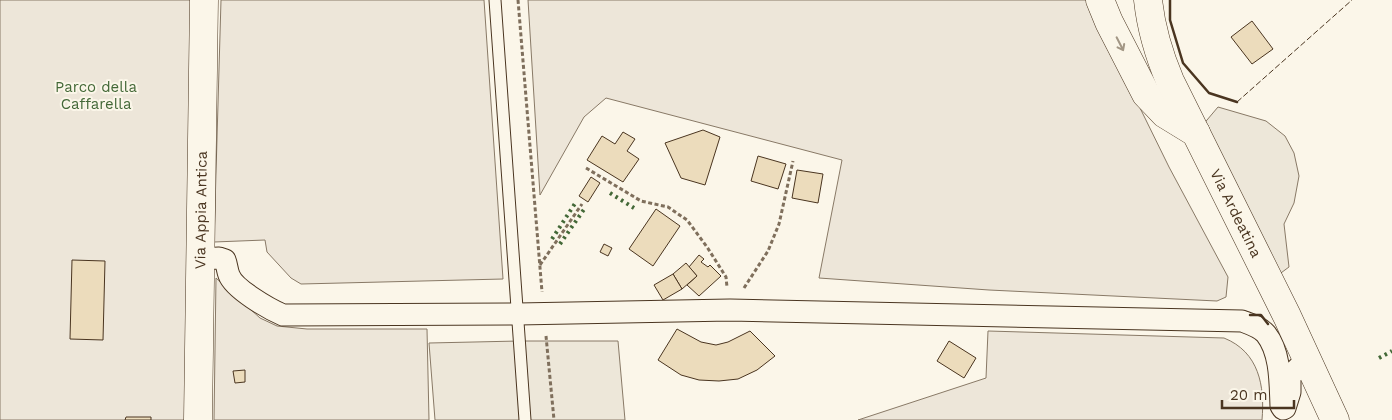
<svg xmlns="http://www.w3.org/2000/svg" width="1392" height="420" font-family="'Work Sans',sans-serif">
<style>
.green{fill:#ede6d9;stroke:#887966}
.parking{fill:#ede7d9;stroke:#887966}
.building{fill:#ecdcbc;stroke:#4a3520}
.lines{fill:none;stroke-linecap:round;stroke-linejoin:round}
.lane-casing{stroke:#4a3520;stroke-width:13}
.street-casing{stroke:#4a3520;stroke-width:23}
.secondary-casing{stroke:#4a3520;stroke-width:29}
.path{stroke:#7f6f5c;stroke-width:3;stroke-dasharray:4 2.5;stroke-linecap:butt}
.lane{stroke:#fbf6e9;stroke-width:11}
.street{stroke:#fbf6e9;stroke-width:21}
.secondary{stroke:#fbf6e9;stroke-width:28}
.hedge{stroke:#436837;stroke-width:4;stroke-dasharray:2.5 4;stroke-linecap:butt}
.fence{stroke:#4a3520;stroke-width:1;stroke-dasharray:6 2.5;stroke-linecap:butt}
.wall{stroke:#4a3520;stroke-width:2.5}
.oneway{stroke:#a29684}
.labels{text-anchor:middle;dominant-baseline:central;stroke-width:4;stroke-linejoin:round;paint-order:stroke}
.park-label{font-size:15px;fill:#436837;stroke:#fbf6e9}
.street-label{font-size:15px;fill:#4a3520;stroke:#fbf6e9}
</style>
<rect width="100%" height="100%" fill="#fbf6e9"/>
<!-- green -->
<g class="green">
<polygon points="0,0 193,0 185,420 0,420"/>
<polygon points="221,0 484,0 503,279 301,284 291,278 267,252 265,240 214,242"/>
<polygon points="528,0 1087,0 1169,167 1228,277 1226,297 1217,301 989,290 819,278 842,160 606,98 584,117 540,195"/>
<polygon points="216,278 260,318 277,326 307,329 427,329 429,420 214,420"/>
<path d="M988 331 1224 338C1259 352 1265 386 1262 420H858L986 378Z"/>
</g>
<!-- parking -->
<g class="parking">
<polygon points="1218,107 1266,121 1285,136 1294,153 1299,176 1294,203 1284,224 1289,267 1270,281 1196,133"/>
<polygon points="519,341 618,341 625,420 435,420 429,343"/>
</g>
<!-- building -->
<g class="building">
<polygon points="1252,21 1273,49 1252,64 1231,37"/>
<polygon points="703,130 720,137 705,185 681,178 665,143"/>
<polygon points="623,132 635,139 627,151 639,159 623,182 587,160 602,136 615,144"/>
<polygon points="758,156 786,164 778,189 751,181"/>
<polygon points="797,170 823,174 818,203 792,198"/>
<polygon points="591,177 600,183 588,202 579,196"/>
<polygon points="656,209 680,226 653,266 629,249"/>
<polygon points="604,244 612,248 608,256 600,252"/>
<polygon points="699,255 704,259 701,262 708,267 710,265 721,276 699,296 687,285 697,276 689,267"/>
<polygon points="72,260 105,261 103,340 70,339"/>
<polygon points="686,263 697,276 682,289 673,274"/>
<polygon points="673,274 682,289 663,300 654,285"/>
<polygon points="677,329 701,342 716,345 728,342 750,331 775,356 757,370 738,379 719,381 699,380 681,375 658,360"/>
<polygon points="949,341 976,358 964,378 937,361"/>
<polygon points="245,370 245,382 235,383 233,371"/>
<polygon points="126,417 151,417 151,420 125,420"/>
</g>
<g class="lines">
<!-- lane casing -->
<g class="lane-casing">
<polyline id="lane" points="495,0 525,420"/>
</g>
<!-- street casing -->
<g class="street-casing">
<path id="street" d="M200 259 219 258 225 260C227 265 227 270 229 275 234 289 269 309 283 315L518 314 730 310 1242 321C1250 324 1260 327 1266 334 1281 353 1280 384 1281 406L1283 409 1285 408 1290 392V376L1307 359"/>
</g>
<!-- secondary casing -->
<g class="secondary-casing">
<g id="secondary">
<polyline points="1100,0 1109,22 1146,94 1165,114 1196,133"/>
<path id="s1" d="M1148 0C1151 28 1159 55 1170 81L1287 316 1335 420"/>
<path id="s2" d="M198 420 204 0"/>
</g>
</g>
<!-- path -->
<g class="path">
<polyline points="518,0 542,292"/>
<polyline points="586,168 641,201 668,207 687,220 707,247 726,277 727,287"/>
<polyline points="540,265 582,204"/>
<polyline points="744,288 768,251 779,224 793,161"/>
<polyline points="546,336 554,420"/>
</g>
<!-- lane -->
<use href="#lane" class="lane"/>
<!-- street -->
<use href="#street" class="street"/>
<!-- secondary -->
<use href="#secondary" class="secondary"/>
<!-- hedge -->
<g class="hedge">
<polyline points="610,193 634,208"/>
<polyline points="552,239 576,202"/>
<polyline points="560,244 585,208"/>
<polyline points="1379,358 1392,351"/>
</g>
<!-- fence -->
<polyline class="fence" points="1237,102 1352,0"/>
<!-- wall -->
<g class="wall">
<polyline points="1170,0 1170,20 1183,63 1209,93 1237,102"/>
<polyline points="1250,315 1261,315 1268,324"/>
</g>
</g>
<!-- one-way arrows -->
<defs><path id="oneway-shaft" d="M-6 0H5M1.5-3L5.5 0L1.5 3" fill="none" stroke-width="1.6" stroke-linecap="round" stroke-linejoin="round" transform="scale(1.25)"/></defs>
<use class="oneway" href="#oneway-shaft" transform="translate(1120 44) rotate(63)"/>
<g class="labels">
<!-- park labels -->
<g class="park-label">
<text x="96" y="87">Parco della<tspan x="96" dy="17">Caffarella</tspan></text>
</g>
<!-- street labels -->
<g class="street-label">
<text stroke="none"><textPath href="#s2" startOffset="210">Via Appia Antica</textPath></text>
<text stroke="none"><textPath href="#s1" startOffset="232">Via Ardeatina</textPath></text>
</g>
</g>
<!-- scale -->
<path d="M1222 400v8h72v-8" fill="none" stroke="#4a3520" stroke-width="2.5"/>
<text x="1230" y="400" font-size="15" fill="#4a3520" stroke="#fbf6e9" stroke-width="4" paint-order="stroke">20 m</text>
</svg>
